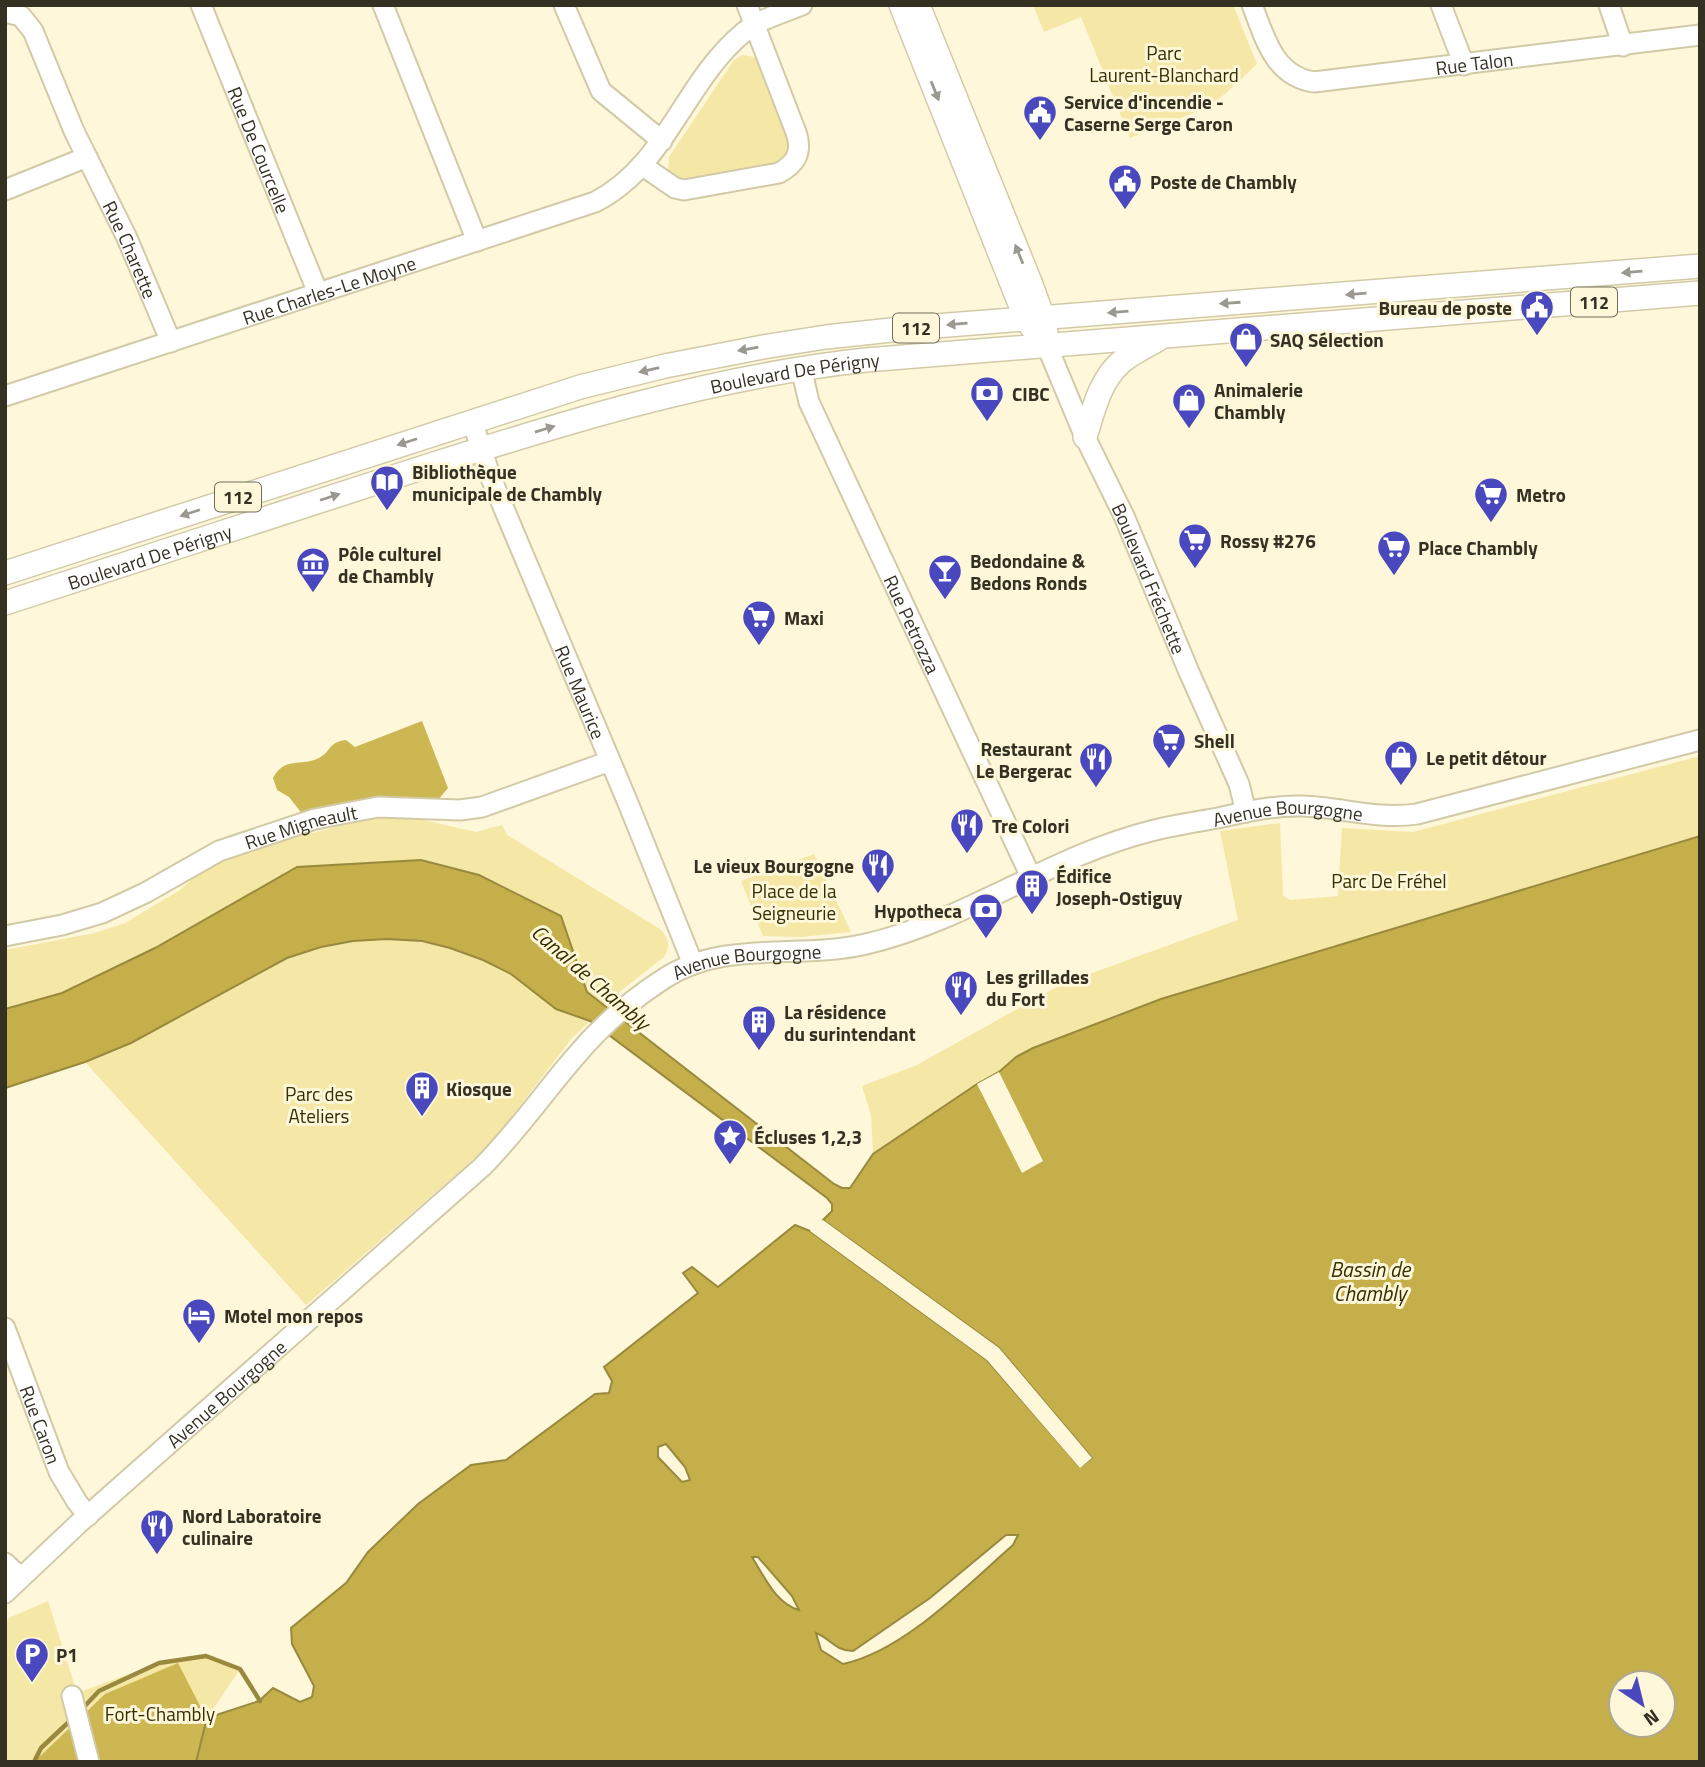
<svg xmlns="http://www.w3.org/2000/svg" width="1705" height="1767" font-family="'Titillium Web',sans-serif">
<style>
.green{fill:#f5e7a6}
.forest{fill:#ccb753}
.water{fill:#c4af4a;stroke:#99893e;stroke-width:2;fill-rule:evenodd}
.pier{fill:#fef7da}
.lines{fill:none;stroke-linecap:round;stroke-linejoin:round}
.stream{stroke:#99893e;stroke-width:4.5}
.minor-casing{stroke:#d2caa7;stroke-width:23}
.major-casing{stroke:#d2caa7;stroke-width:26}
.minor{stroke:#fff;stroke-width:19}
.major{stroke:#fff;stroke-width:23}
.oneway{fill:#9a9891}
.labels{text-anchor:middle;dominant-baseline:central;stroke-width:6;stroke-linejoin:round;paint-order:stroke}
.shield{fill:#fef7da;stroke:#716c5a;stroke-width:2}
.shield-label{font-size:18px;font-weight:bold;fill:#343123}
.park-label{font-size:19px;fill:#362d01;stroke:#fef7da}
.street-label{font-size:19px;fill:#343123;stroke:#fef7da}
.poi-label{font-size:19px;font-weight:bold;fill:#343123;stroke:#fef7da;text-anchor:start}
.water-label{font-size:21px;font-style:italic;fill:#362d01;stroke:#fef7da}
</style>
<rect width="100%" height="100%" fill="#fef7da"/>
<!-- green -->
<g class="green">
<polygon points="1033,5 1233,5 1257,64 1225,94 1206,108 1130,138 1081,17 1044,32"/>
<path d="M743 55 754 57 761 65 790 140C789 153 784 159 772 164L679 181 668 172 669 157 734 60Z"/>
<polygon points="1700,756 1700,836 1161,999 1033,1048 1016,1057 999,1072 873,1154 871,1115 862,1086 917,1065 1062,984 1238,920 1220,831 1280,823 1283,896 1290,900 1338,896 1342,828 1413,832"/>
<path d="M381 815 406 816 476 832 502 825 507 835 660 929C669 939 671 945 664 957L603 1005 587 992 561 916 480 875 421 860 217 913 155 948 62 993 5 1009V950L95 933 125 923 180 890 199 873 215 864 279 842Z"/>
<polygon points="814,854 851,932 800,937 763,936 741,881"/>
<path d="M387 939C431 941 474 951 511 974 527 984 539 998 554 1008 565 1014 579 1017 590 1021L572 1038 496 1137 468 1164 306 1305 85 1062 131 1043 287 958 321 947 353 941Z"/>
<polygon points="48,1601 77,1693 159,1663 206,1656 240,1669 207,1718 196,1762 5,1762 5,1624 9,1618"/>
</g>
<!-- forest -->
<g class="forest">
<path d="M422 721 448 788 438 800 304 816 289 797 277 790 273 778C285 756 301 767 319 758 331 752 328 742 346 740L355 747Z"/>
<polygon points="178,1663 218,1741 209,1762 34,1762 105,1694"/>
</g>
<!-- water -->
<path class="water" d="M1700 836V1762H196L207 1718 259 1701 273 1688 300 1702 312 1697 314 1686 292 1644 291 1628 346 1583 368 1552 418 1504 471 1465 506 1460 595 1394 609 1393 612 1381 604 1367 698 1293 683 1273 692 1267 718 1287 795 1225 810 1231 987 1360 1080 1467 1092 1458 999 1348 823 1220 832 1211V1204L827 1198 590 1021 556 1009 511 974 483 960 450 948 422 941 387 939 353 941 321 947 287 958 131 1043 85 1062 5 1088V1009L62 993 155 948 297 867 421 860 479 875 561 916 587 992 834 1184 842 1188H850L873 1154 977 1084 999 1072 1016 1057 1033 1048 1161 999ZM666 1444 685 1467 690 1480 682 1482 658 1457V1447ZM1006 1535H1018L1013 1545C966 1586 904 1651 843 1664L821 1650 816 1633C833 1640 833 1650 853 1651L930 1598ZM752 1557H758L792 1596 799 1610C776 1604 764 1576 752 1557ZM1621 1683H1663V1725H1621Z"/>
<!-- pier -->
<g class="pier">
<polygon points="999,1072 1043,1161 1022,1173 977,1084"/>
<polygon points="823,1220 999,1348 1092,1458 1080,1468 987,1360 810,1231 812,1228 989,1357 1080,1463 1087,1457 996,1351 820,1222"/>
</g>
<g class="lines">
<!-- stream -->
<g class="stream">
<polyline points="81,1710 99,1691 159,1663 206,1656 240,1669 260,1701"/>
<polyline points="34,1762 41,1748 73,1718"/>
</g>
<!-- minor casing -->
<g class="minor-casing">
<g id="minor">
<path id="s1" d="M201 5 318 293"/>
<polyline points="383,5 477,241"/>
<polyline points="564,5 601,91 662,141"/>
<path id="s2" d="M1252 5C1265 38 1274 76 1314 82L1700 35"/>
<polyline points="1441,5 1464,65"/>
<polyline points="1609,5 1623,46"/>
<path id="s3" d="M5 12 21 16 33 31 74 131 127 238 171 342"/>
<path d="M643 166 675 188 684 190 779 173C795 164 802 154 797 135L747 5"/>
<polyline points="5,190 87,157"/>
<path id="s4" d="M1047 346 1085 437 1124 516 1189 672 1239 784 1246 812"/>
<path id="s5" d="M801 368 809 402 1031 877"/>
<path id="s6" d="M5 396 595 202C666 166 684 82 743 33 759 19 783 13 802 5"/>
<path id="s7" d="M472 421 491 478 628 803 693 964"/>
<path id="s8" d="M5 936 62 925 102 913 145 893 219 851 315 819 378 807 460 810 482 807 610 761"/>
<path id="s9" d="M5 1328 59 1472 77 1502 88 1516"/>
<polyline points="5,1563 20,1577"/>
<path id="s10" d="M5 1593 78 1524 482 1167C516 1133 543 1094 574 1058 599 1028 632 999 665 978 726 939 799 960 866 944 966 921 1051 856 1151 831 1173 825 1196 822 1218 818 1245 812 1274 805 1302 806 1341 807 1377 820 1417 814L1700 740"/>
<polyline points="72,1696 89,1762"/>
</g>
</g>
<!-- major casing -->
<g class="major-casing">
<g id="major">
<polyline points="901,5 1026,319 1034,330"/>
<polyline points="918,5 1030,282 1043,318 1046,333"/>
<path d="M1085 437C1093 412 1099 382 1120 363 1130 354 1145 347 1157 340"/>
<polyline points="5,573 580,387 665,366 763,347 826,337 910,328 1700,266"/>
<path id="s11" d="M5 603C140 560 274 515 409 472 559 424 709 377 866 360L1700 293"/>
</g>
</g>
<!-- minor -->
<use href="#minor" class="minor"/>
<!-- major -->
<use href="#major" class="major"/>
</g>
<!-- one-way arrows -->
<defs><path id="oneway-solid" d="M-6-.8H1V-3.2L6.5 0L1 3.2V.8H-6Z" transform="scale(1.75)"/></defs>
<g class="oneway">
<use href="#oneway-solid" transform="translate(935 91) rotate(68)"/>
<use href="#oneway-solid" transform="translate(1019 254) rotate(-112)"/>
<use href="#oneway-solid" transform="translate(1632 272) rotate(175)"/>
<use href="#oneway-solid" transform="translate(1356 294) rotate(175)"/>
<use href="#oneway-solid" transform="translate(1230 303) rotate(176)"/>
<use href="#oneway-solid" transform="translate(1118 312) rotate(175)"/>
<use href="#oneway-solid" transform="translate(957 324) rotate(175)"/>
<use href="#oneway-solid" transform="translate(748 349) rotate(170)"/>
<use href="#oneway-solid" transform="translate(649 370) rotate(167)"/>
<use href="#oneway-solid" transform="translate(545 429) rotate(-17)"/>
<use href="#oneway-solid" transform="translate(407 442) rotate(162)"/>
<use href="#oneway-solid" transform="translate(330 497) rotate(-18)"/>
<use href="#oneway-solid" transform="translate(190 513) rotate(162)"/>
</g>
<!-- icons -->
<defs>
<g id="civic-pin" transform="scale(1.75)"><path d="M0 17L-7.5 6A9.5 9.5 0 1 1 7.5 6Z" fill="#4948be" stroke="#fef7da"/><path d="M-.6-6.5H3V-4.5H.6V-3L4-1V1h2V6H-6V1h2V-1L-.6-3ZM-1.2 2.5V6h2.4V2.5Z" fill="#fff"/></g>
<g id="shop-pin" transform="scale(1.75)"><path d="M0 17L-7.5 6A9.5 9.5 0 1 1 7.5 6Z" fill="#4948be" stroke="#fef7da"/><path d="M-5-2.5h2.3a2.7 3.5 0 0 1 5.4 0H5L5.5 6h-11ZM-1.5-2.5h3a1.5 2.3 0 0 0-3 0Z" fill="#fff"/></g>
<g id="bank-pin" transform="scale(1.75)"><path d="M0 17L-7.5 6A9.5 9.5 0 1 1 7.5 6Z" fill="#4948be" stroke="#fef7da"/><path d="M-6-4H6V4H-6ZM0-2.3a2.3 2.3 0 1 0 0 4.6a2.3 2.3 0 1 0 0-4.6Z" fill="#fff"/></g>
<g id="library-pin" transform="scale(1.75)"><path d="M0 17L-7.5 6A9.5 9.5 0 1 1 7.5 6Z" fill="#4948be" stroke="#fef7da"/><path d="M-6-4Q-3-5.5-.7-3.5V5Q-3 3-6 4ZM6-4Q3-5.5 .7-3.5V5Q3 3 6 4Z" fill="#fff"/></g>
<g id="supermarket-pin" transform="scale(1.75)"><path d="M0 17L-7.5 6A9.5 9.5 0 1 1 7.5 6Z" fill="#4948be" stroke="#fef7da"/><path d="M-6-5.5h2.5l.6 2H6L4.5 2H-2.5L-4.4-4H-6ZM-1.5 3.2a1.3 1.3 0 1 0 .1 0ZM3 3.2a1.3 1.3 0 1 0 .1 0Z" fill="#fff"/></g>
<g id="museum-pin" transform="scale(1.75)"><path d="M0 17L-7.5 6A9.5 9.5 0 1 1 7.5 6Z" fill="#4948be" stroke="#fef7da"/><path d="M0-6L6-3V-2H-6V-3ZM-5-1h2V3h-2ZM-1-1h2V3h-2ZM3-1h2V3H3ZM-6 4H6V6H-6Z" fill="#fff"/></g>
<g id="bar-pin" transform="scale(1.75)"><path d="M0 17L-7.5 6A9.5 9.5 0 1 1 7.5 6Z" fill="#4948be" stroke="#fef7da"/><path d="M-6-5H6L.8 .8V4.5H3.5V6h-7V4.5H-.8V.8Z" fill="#fff"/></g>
<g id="restaurant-pin" transform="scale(1.75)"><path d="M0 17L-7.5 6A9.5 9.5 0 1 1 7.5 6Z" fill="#4948be" stroke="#fef7da"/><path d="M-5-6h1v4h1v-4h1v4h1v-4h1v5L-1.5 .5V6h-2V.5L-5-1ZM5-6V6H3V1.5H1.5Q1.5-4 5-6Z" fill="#fff"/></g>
<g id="building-pin" transform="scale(1.75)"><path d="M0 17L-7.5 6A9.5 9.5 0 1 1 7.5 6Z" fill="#4948be" stroke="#fef7da"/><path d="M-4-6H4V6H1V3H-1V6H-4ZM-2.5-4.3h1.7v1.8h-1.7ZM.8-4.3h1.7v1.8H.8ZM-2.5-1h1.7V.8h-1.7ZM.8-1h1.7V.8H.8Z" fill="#fff"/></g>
<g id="sight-pin" transform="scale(1.75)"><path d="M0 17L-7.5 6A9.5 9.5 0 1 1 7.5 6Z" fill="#4948be" stroke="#fef7da"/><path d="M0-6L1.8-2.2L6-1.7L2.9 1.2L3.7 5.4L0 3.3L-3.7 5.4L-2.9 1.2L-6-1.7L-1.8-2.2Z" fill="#fff"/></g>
<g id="hotel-pin" transform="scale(1.75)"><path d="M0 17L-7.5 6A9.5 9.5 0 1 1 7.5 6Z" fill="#4948be" stroke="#fef7da"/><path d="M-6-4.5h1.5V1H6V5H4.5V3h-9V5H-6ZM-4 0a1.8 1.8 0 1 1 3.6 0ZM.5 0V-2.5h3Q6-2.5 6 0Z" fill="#fff"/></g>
<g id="parking-pin" transform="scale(1.75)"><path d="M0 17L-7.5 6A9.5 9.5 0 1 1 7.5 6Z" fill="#4948be" stroke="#fef7da"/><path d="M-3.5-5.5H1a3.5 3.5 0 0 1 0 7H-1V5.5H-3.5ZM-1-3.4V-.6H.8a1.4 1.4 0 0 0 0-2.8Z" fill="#fff"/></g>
</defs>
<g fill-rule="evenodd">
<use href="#civic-pin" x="1040" y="112"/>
<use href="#civic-pin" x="1125" y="181"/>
<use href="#civic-pin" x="1537" y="307"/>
<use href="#shop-pin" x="1246" y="339"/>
<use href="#bank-pin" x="987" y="393"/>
<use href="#shop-pin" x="1189" y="400"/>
<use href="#library-pin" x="387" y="482"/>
<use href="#supermarket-pin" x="1491" y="494"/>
<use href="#supermarket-pin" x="1195" y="540"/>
<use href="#supermarket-pin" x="1394" y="547"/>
<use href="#museum-pin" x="313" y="564"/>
<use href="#bar-pin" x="945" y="571"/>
<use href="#supermarket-pin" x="759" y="617"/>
<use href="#supermarket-pin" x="1169" y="740"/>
<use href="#shop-pin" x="1401" y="757"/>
<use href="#restaurant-pin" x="1096" y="759"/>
<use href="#restaurant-pin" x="967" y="825"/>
<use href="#restaurant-pin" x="878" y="865"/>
<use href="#building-pin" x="1032" y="886"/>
<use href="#bank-pin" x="986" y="910"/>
<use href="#restaurant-pin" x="961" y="987"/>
<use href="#building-pin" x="759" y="1022"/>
<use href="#building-pin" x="422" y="1088"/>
<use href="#sight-pin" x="730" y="1136"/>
<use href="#hotel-pin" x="199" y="1315"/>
<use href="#restaurant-pin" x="157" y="1526"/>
<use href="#parking-pin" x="32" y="1654"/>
</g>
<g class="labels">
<!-- shield labels -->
<g class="shield">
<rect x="1571" y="287.5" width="46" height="29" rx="5"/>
<rect x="893" y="313.5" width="46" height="29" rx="5"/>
<rect x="215" y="482.5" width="46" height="29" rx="5"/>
</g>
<g class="shield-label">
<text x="1594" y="302">112</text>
<text x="916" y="328">112</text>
<text x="238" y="497">112</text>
</g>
<!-- park labels -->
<g class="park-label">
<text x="1164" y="52">Parc<tspan x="1164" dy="22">Laurent-Blanchard</tspan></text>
<text x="1389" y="880">Parc De Fréhel</text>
<text x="794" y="890">Place de la<tspan x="794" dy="22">Seigneurie</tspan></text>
<text x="319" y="1093">Parc des<tspan x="319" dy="22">Ateliers</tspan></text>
<text x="160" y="1713">Fort-Chambly</text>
</g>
<!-- street labels -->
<g class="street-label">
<text stroke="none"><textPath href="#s2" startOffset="266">Rue Talon</textPath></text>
<text stroke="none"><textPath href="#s1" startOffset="156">Rue De Courcelle</textPath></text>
<text stroke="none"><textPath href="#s3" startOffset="275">Rue Charette</textPath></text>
<text stroke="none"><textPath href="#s6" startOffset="341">Rue Charles-Le Moyne</textPath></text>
<text stroke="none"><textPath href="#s11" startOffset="824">Boulevard De Périgny</textPath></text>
<text stroke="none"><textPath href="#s11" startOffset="152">Boulevard De Périgny</textPath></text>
<text stroke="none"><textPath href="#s4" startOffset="254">Boulevard Fréchette</textPath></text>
<text stroke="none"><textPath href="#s5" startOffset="280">Rue Petrozza</textPath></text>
<text stroke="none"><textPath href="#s7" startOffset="292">Rue Maurice</textPath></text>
<text stroke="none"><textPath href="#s10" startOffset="1556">Avenue Bourgogne</textPath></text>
<text stroke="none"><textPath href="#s8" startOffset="318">Rue Migneault</textPath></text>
<text stroke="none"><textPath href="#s10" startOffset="989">Avenue Bourgogne</textPath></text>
<text stroke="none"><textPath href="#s10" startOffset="298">Avenue Bourgogne</textPath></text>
<text stroke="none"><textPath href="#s9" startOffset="103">Rue Caron</textPath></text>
</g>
<!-- poi labels -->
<g class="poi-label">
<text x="1064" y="101">Service d'incendie -<tspan x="1064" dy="22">Caserne Serge Caron</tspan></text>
<text x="1150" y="181">Poste de Chambly</text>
<text x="1512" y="307" text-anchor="end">Bureau de poste</text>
<text x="1270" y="339">SAQ Sélection</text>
<text x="1214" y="389">Animalerie<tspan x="1214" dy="22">Chambly</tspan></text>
<text x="1012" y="393">CIBC</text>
<text x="412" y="471">Bibliothèque<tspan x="412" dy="22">municipale de Chambly</tspan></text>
<text x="1516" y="494">Metro</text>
<text x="1220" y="540">Rossy #276</text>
<text x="1418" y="547">Place Chambly</text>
<text x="338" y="553">Pôle culturel<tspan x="338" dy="22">de Chambly</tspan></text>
<text x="970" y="560">Bedondaine &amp;<tspan x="970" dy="22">Bedons Ronds</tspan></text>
<text x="784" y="617">Maxi</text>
<text x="1194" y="740">Shell</text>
<text x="1072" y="748" text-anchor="end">Restaurant<tspan x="1072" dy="22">Le Bergerac</tspan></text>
<text x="1426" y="757">Le petit détour</text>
<text x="992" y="825">Tre Colori</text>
<text x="854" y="865" text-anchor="end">Le vieux Bourgogne</text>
<text x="1056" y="875">Édifice<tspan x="1056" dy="22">Joseph-Ostiguy</tspan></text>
<text x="962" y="910" text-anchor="end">Hypotheca</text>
<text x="986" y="976">Les grillades<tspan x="986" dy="22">du Fort</tspan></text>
<text x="784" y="1011">La résidence<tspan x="784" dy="22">du surintendant</tspan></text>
<text x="446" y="1088">Kiosque</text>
<text x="754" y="1136">Écluses 1,2,3</text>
<text x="224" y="1315">Motel mon repos</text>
<text x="182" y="1515">Nord Laboratoire<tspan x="182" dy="22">culinaire</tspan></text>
<text x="56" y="1654">P1</text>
</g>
<!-- water labels -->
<g class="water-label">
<text transform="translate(591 977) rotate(41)">Canal de Chambly</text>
<text x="1370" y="1269">Bassin de<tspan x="1370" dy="24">Chambly</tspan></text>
</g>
</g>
<!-- border -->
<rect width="1705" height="1767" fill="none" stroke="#343123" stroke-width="14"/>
<!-- north arrow -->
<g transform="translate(1642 1704) rotate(145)"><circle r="33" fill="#fef7da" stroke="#ada891" stroke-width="2"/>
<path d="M0-5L12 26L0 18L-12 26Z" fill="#4948be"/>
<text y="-10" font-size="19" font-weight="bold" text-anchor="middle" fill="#343123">N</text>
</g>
</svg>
